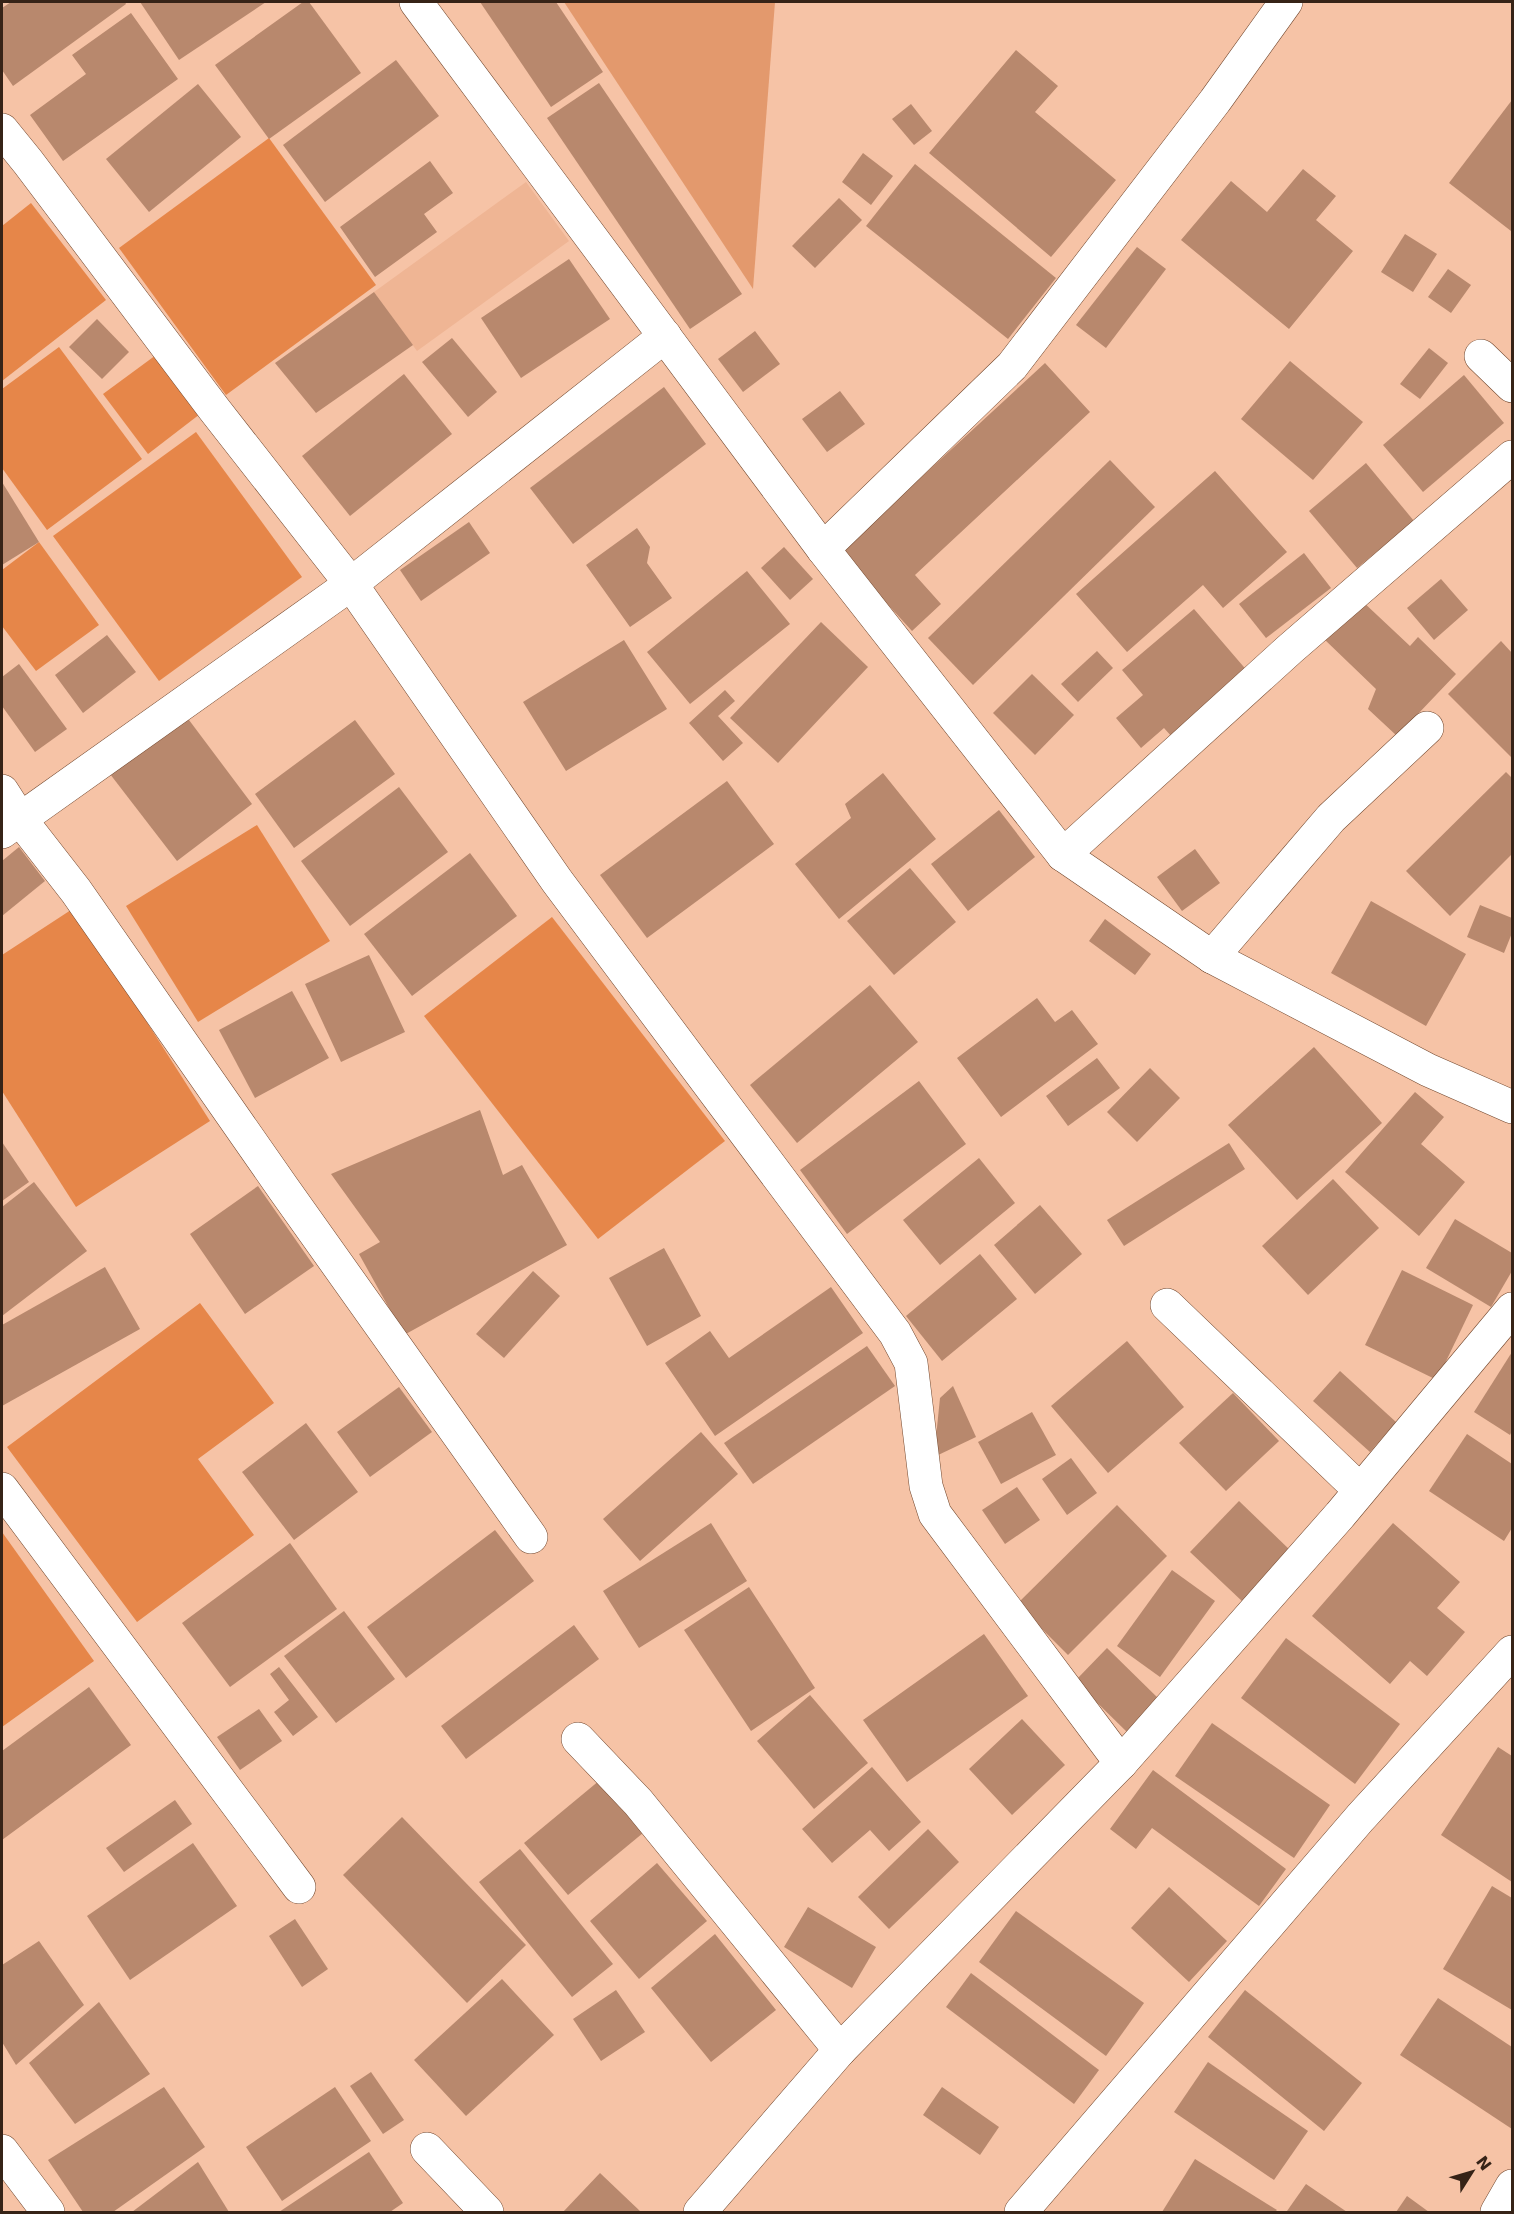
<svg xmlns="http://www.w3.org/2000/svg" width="1514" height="2214" font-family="'DejaVu Sans',sans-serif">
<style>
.built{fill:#efb594}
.green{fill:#e3996d}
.forest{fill:#e68649}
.building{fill:#b8886d}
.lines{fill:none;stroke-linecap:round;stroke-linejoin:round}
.street-casing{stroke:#72472d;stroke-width:34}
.street{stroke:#fff;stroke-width:33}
</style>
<rect width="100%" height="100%" fill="#f6c3a6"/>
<!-- built -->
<polygon class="built" points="526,182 569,241 417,351 374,292"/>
<!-- green -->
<polygon class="green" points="564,2 775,2 753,289"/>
<!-- forest -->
<g class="forest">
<polygon points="269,138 376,285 226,395 119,248"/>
<polygon points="31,203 106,300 2,381 2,226"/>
<polygon points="59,347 142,459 47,530 2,468 2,389"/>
<polygon points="156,355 200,414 148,454 103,394"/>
<polygon points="196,432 302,577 159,681 53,536"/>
<polygon points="39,542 99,625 36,671 2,626 2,570"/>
<polygon points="257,825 330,941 198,1022 126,906"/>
<polygon points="74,908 210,1121 76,1207 2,1091 2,955"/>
<polygon points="552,917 725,1141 598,1239 424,1016"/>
<polygon points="200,1303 274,1403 198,1459 254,1535 137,1622 7,1447"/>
<polygon points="2,1532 94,1661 2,1727"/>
</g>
<!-- building -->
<g class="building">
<polygon points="11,2 125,2 126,4 13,86 2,70 2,8"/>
<polygon points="140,2 266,2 179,60"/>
<polygon points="303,2 309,2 361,73 269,139 215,65"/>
<polygon points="480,2 556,2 603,72 551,107"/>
<polygon points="131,13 178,79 63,161 30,115 86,74 72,55"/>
<polygon points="1016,50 1058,86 1035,112 1116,180 1051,257 929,153"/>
<polygon points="396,60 439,116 325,202 283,145"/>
<polygon points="599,83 742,294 690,329 547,118"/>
<polygon points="198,84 241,137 149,212 106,159"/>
<polygon points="1512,100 1512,229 1511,231 1449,183"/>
<polygon points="911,104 932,131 914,145 892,119"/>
<polygon points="863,153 893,176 871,205 842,182"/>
<polygon points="430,161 453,193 424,214 437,232 375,277 340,227"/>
<polygon points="915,164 1056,278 1008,339 866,226"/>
<polygon points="1303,169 1336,196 1316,220 1353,251 1289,329 1181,240 1231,181 1267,212"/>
<polygon points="839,198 862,220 815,268 792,246"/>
<polygon points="1405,234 1437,254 1413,292 1381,272"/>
<polygon points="1137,247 1166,269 1106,348 1076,325"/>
<polygon points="569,259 610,319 521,378 481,318"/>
<polygon points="1448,269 1471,285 1451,313 1428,297"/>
<polygon points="374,292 413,345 316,413 275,363"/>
<polygon points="97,319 129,352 102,379 69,347"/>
<polygon points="755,331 780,364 743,392 718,359"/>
<polygon points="452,338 497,392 468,417 422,362"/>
<polygon points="1429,348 1448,363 1420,399 1400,384"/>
<polygon points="1290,361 1363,422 1313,480 1241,419"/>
<polygon points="1045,363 1090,412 915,575 941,604 912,631 840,552"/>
<polygon points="404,374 452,434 350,516 302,456"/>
<polygon points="1464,375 1504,423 1423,492 1383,445"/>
<polygon points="664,387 706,444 573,544 530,488"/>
<polygon points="840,391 865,424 827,452 802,419"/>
<polygon points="1110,460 1155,507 973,685 928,638"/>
<polygon points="1366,463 1414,521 1357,568 1309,511"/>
<polygon points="1215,471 1287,552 1223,608 1203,585 1127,652 1076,594"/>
<polygon points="2,482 39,542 2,565"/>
<polygon points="469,522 490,553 421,601 400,570"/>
<polygon points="637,528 650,547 647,563 672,598 630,627 586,565"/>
<polygon points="784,547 813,579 790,600 761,568"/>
<polygon points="1304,553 1331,588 1266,638 1239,604"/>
<polygon points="747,571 790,624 690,704 647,652"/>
<polygon points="1441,579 1468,610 1434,640 1407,608"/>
<polygon points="1361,600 1410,646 1418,637 1456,674 1397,736 1368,709 1376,689 1324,639"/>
<polygon points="1194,609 1249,673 1172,737 1164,728 1141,748 1116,718 1143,695 1122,670"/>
<polygon points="821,622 868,667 778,763 730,718"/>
<polygon points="107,635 136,672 83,713 55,675"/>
<polygon points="624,640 667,709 566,771 523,702"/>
<polygon points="1501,641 1512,653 1512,758 1448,694"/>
<polygon points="1097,651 1113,668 1078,702 1061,684"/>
<polygon points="19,664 67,729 35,752 2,706 2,677"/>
<polygon points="1032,674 1074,715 1035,755 993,713"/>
<polygon points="725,690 735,701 718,716 743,743 723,761 689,723"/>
<polygon points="186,716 252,804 177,861 110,774"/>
<polygon points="355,720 395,774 294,848 255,794"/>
<polygon points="1506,772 1512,778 1512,854 1450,916 1406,871"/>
<polygon points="883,773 936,839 839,919 795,864 851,818 845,804"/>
<polygon points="727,781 774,844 647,938 600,875"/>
<polygon points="399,787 448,852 350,926 301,861"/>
<polygon points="999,810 1035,857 968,911 931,864"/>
<polygon points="19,847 45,881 2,916 2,861"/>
<polygon points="1195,849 1220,883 1182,911 1157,877"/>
<polygon points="470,853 517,916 412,996 364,934"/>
<polygon points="910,868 956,922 894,975 847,921"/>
<polygon points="1371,901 1466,954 1426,1026 1331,973"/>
<polygon points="1480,905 1512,918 1512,933 1504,953 1467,937"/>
<polygon points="1105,919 1151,954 1135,975 1089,941"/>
<polygon points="369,955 405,1032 341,1062 305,984"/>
<polygon points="870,985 918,1042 797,1143 750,1085"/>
<polygon points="292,991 329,1058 255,1098 219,1030"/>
<polygon points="1037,998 1055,1022 1072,1010 1098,1044 1001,1117 957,1058"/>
<polygon points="1314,1047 1382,1123 1297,1200 1228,1125"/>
<polygon points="1097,1058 1120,1088 1068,1126 1046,1096"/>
<polygon points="1150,1068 1180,1098 1137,1142 1107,1112"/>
<polygon points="919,1081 966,1144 847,1234 800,1170"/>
<polygon points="1415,1092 1444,1117 1421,1144 1465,1182 1419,1236 1345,1172"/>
<polygon points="480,1110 503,1175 522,1165 567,1245 404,1335 359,1254 380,1242 331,1174"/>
<polygon points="2,1142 29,1182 2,1201"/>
<polygon points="1229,1143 1245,1169 1124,1246 1107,1220"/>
<polygon points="979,1158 1015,1203 940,1265 903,1220"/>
<polygon points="1333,1179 1379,1228 1308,1295 1262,1246"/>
<polygon points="34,1182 87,1251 2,1316 2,1207"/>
<polygon points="258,1186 314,1266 245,1314 190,1234"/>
<polygon points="1040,1205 1082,1254 1035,1294 994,1245"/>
<polygon points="1455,1219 1512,1253 1512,1271 1491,1307 1426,1268"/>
<polygon points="664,1248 701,1316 647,1346 609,1278"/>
<polygon points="980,1254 1017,1299 942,1361 906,1316"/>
<polygon points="105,1267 140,1329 2,1406 2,1325"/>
<polygon points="1402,1270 1473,1305 1437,1380 1365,1345"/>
<polygon points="533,1271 560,1296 504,1358 476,1334"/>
<polygon points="831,1287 863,1333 715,1436 665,1363 710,1331 729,1358"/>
<polygon points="1127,1341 1184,1407 1108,1473 1051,1406"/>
<polygon points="867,1346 895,1386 753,1484 724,1443"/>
<polygon points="1512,1352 1512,1431 1510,1435 1474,1412"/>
<polygon points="1340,1371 1396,1422 1370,1452 1313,1401"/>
<polygon points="953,1386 976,1437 934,1457 940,1398"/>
<polygon points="399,1387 432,1432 370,1477 337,1432"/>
<polygon points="1233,1393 1279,1441 1226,1491 1179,1443"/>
<polygon points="1032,1412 1056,1455 1001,1484 978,1442"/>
<polygon points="306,1423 358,1492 294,1540 242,1472"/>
<polygon points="701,1432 738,1474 640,1561 603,1519"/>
<polygon points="1467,1434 1512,1464 1512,1528 1504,1541 1429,1491"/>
<polygon points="1071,1458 1097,1493 1067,1515 1042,1479"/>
<polygon points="1017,1487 1040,1520 1005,1544 982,1510"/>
<polygon points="1239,1501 1293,1553 1244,1603 1190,1552"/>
<polygon points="1117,1505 1167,1556 1068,1655 1017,1604"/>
<polygon points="711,1523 747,1581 639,1648 603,1591"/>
<polygon points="1393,1523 1460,1582 1437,1608 1465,1632 1427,1676 1410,1661 1390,1684 1312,1616"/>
<polygon points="495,1530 534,1581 406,1678 367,1627"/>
<polygon points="290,1543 337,1609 230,1687 182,1623"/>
<polygon points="1172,1570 1215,1601 1160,1677 1117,1646"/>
<polygon points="749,1587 815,1688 751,1731 684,1630"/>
<polygon points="344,1611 395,1679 336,1723 284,1656"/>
<polygon points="574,1625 599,1659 466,1759 441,1726"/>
<polygon points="984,1634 1028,1696 907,1782 863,1720"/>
<polygon points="1286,1638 1400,1724 1355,1784 1241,1698"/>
<polygon points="1107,1648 1162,1702 1130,1735 1075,1681"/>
<polygon points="279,1667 318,1717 293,1736 274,1712 289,1700 270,1674"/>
<polygon points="89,1687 131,1745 2,1840 2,1751"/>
<polygon points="810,1695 868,1763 814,1809 757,1741"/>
<polygon points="259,1709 282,1741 240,1770 217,1737"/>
<polygon points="1022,1719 1065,1765 1012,1815 969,1769"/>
<polygon points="1212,1723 1330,1805 1294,1858 1175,1776"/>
<polygon points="1498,1747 1512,1756 1512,1882 1441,1835"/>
<polygon points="872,1767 921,1822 889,1851 870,1830 832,1863 802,1829"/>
<polygon points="1153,1770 1286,1869 1259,1906 1152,1828 1136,1849 1110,1829"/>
<polygon points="600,1780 643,1833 568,1895 524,1843"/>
<polygon points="175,1800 192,1824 124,1872 106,1848"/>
<polygon points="402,1817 526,1945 467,2003 343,1875"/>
<polygon points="928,1829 959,1862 889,1929 858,1897"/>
<polygon points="193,1843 237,1906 130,1980 87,1916"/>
<polygon points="520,1849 613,1964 572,1997 479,1882"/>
<polygon points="657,1863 707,1921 639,1979 590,1921"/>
<polygon points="1492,1886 1512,1898 1512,2010 1443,1969"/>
<polygon points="1169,1887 1227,1941 1189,1982 1131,1928"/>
<polygon points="808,1907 876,1947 852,1988 784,1947"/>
<polygon points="1016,1911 1144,2003 1106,2056 979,1962"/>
<polygon points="295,1919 328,1969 302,1987 269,1936"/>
<polygon points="715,1934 776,2010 711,2062 651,1988"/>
<polygon points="39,1941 84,2005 16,2065 2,2042 2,1965"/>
<polygon points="971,1973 1099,2070 1074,2104 946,2007"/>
<polygon points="502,1979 554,2035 466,2116 414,2060"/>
<polygon points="616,1990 645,2032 601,2061 573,2019"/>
<polygon points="1245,1990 1362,2083 1324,2131 1208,2037"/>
<polygon points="1438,1998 1512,2047 1512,2129 1400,2055"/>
<polygon points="99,2002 150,2074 75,2124 29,2063"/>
<polygon points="1208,2062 1308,2131 1274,2180 1174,2112"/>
<polygon points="371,2072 404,2120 383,2134 350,2086"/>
<polygon points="164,2087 205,2147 113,2212 83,2212 48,2160"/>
<polygon points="335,2087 371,2141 282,2201 246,2147"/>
<polygon points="942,2087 999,2127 980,2155 923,2115"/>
<polygon points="369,2152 403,2203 390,2212 279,2212"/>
<polygon points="1195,2159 1277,2210 1275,2212 1162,2212"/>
<polygon points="198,2162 229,2212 132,2212"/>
<polygon points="600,2173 641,2212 563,2212"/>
<polygon points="1306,2184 1347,2212 1290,2212 1287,2211"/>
<polygon points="1407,2196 1429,2212 1396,2212"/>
</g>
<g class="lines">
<!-- street casing -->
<g class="street-casing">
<g id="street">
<polyline points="416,2 823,549 1063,855 1212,957 1428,1070 1512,1107"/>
<polyline points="2,130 28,162 214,409 351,584 557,881 895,1333 911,1363 926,1486 935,1514 1121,1763"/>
<polyline points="1481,356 1512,386"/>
<polyline points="823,549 1012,366 1215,101 1286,2"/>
<polyline points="2,791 20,819 76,891 283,1188 531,1537"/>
<polyline points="2,832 351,584 665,336"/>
<polyline points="1063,855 1290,649 1512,457"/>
<polyline points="1212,957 1331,818 1427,728"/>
<polyline points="1167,1305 1360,1490"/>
<polyline points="2,1489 299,1887"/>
<polyline points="578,1739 638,1802 840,2050"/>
<polyline points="427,2149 487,2212"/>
<polyline points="2,2151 48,2212"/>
<polyline points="700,2212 840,2050 1121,1763 1340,1515 1512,1309"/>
<polyline points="1021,2212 1360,1818 1512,1652"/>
<polyline points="1497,2212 1512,2186"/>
</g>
</g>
<!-- street -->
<use href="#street" class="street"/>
</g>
<!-- border -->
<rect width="1514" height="2214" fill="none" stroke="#362317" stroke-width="6"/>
<!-- north arrow -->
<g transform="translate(1472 2172) rotate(53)" stroke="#f6c3a6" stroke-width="4.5" paint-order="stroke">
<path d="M0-4.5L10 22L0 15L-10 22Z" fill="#362317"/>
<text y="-9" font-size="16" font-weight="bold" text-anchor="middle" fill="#362317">N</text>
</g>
</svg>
